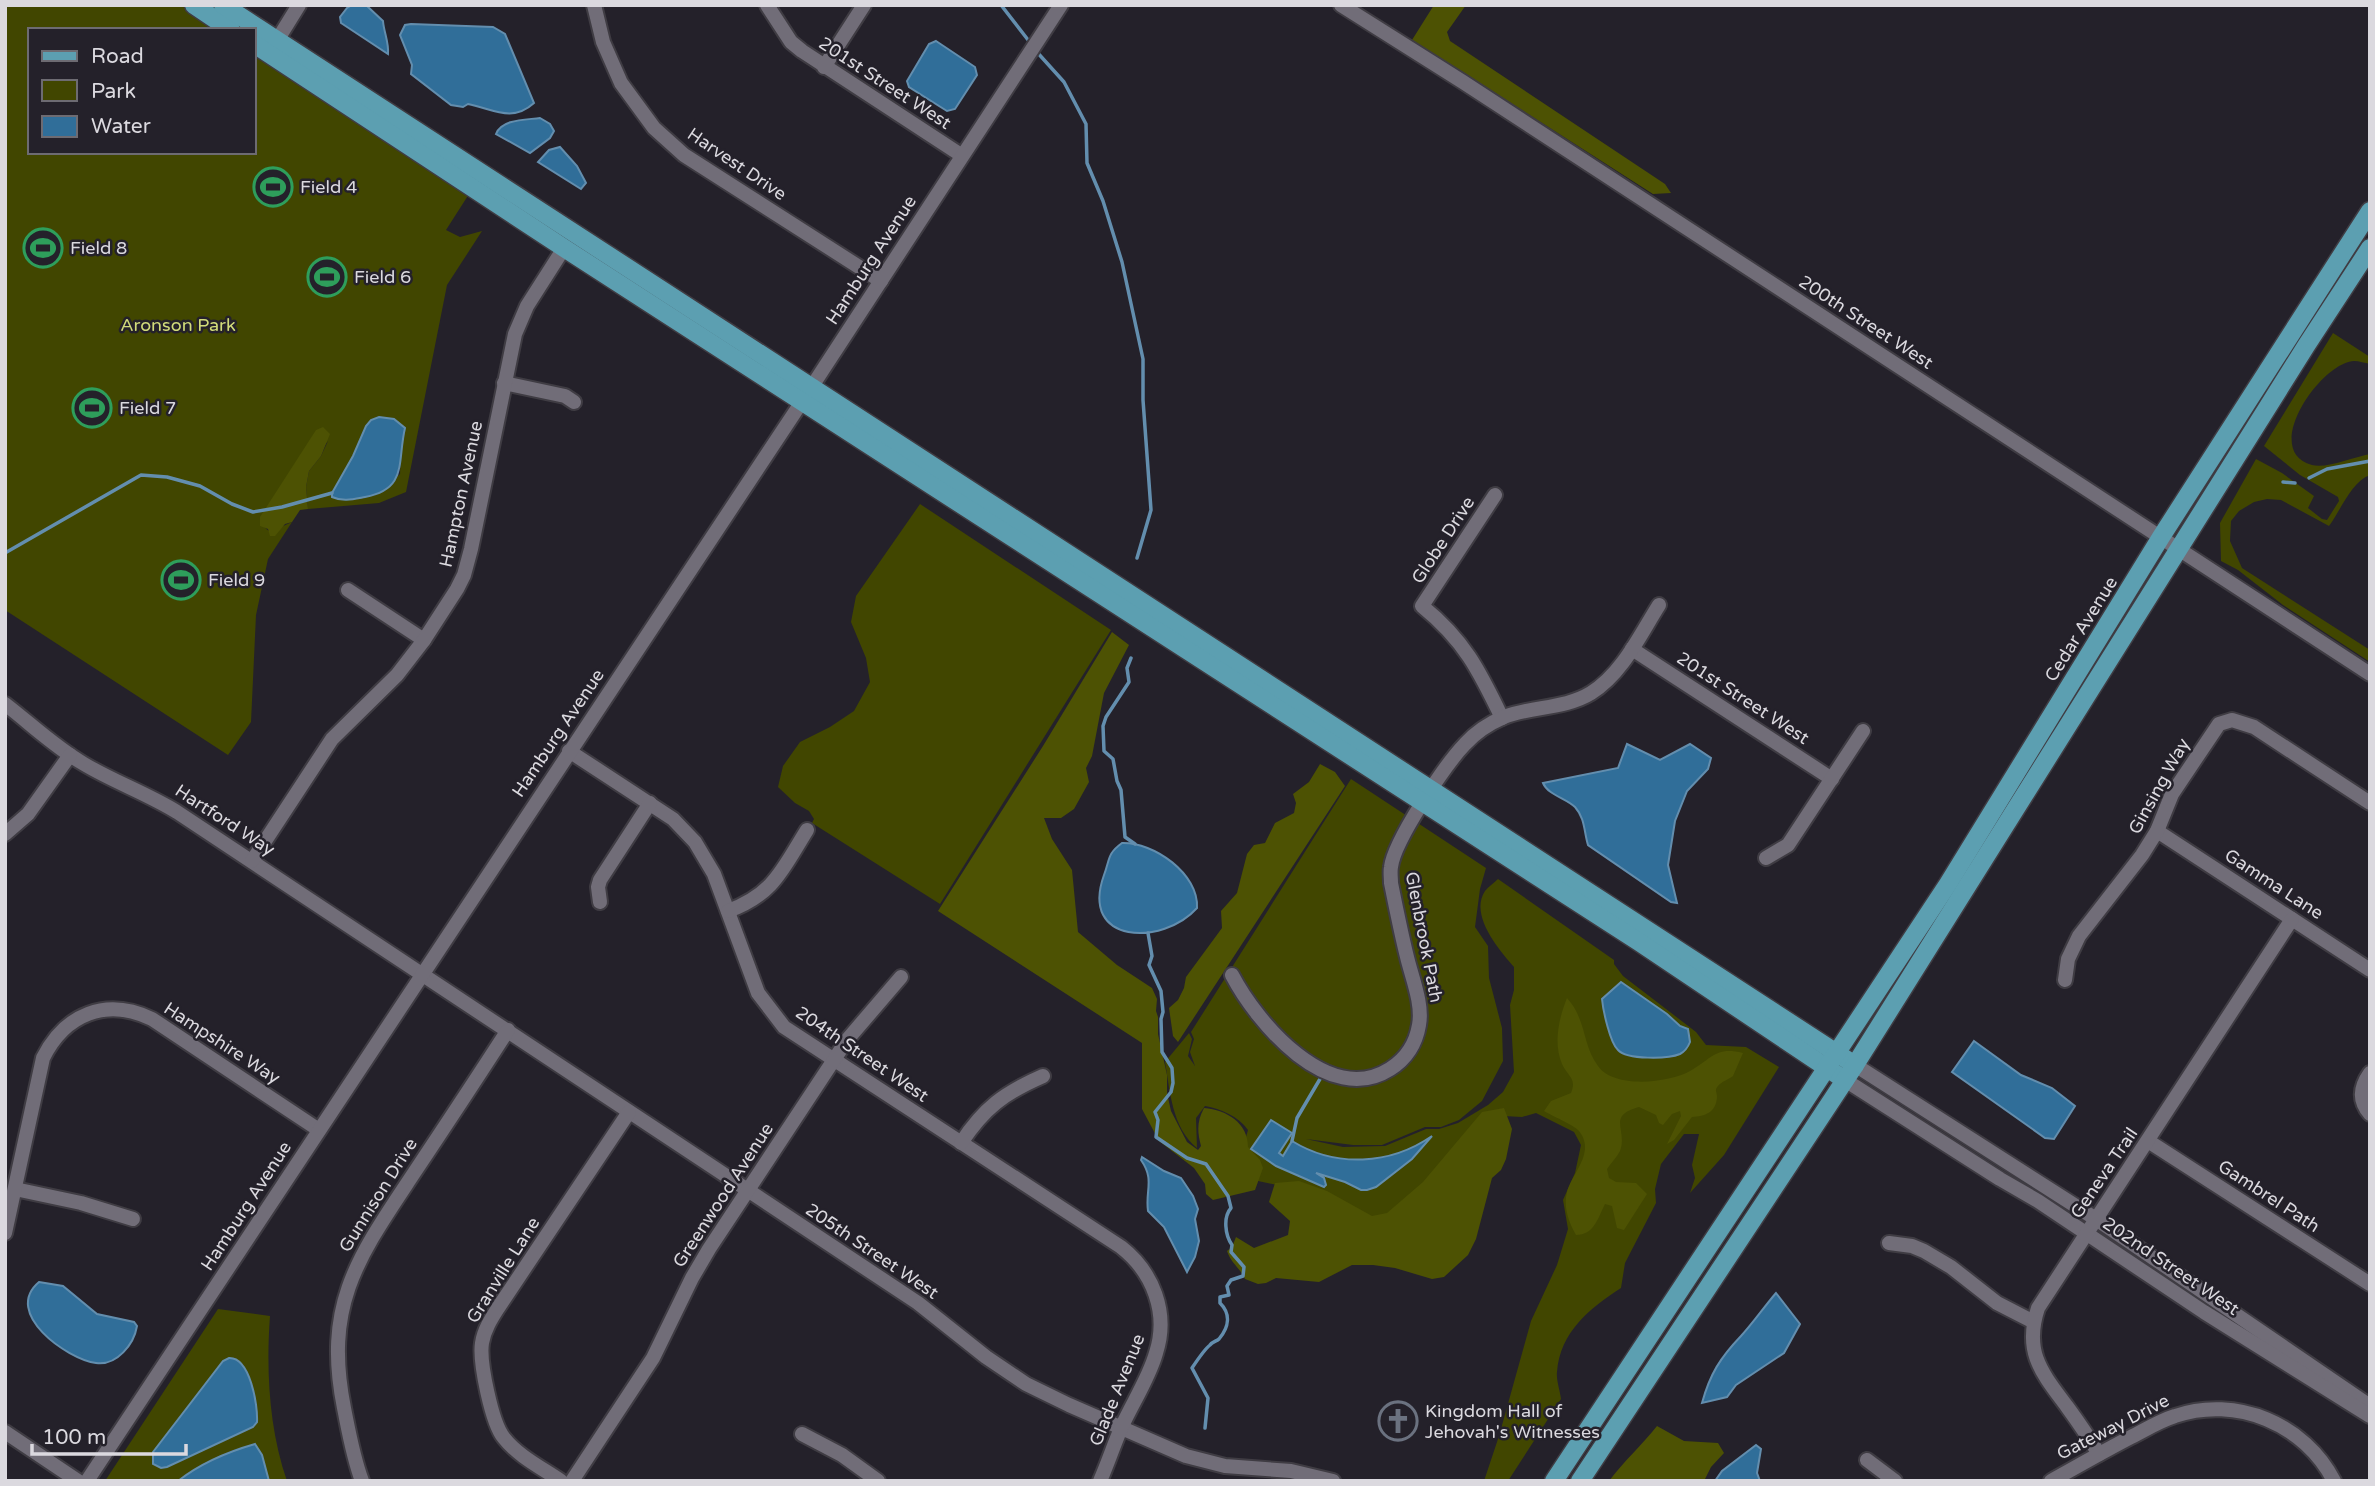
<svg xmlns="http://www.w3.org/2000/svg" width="2375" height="1486" font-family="'Varela Round',sans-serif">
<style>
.green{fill:#414600;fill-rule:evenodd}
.forest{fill:#4d5203}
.water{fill:#306e99;stroke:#638eae;stroke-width:2}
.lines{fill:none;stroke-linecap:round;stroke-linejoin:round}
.stream{stroke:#638eae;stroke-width:3.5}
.minor-casing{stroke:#3f3c43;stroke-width:18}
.major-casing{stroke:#3f3c43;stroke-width:21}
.minor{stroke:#716d78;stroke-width:14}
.major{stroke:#5c9fb1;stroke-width:18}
.labels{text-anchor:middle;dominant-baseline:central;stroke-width:5;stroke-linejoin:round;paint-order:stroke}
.street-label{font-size:18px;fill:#dbd9df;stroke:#24212a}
.poi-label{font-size:18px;fill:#dbd9df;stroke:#24212a;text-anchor:start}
.park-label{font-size:18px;fill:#d2dc7a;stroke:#24212a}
</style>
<rect width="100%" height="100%" fill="#24212a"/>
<!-- green -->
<g class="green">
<path d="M5 5H206L244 30H30V152H254V36L478 180 446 230 460 237 482 231 447 285 406 492 379 503 308 509 306 487 309 471 321 456 328 441 263 526 270 532 292 522 268 559 256 615 251 722 228 755 5 610ZM366 426 405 428 401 451 400 474 376 495 339 500 332 492 353 456Z"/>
<path d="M2333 333 2370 357V364C2365 363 2359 361 2354 361 2320 363 2260 451 2312 465 2326 469 2354 457 2370 454V475C2351 482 2341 510 2329 526L2281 500 2267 499 2254 502 2239 511 2231 521 2230 541 2242 568 2370 650V662L2283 605 2238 570 2221 561 2220 523 2256 459 2282 473 2314 496 2308 508 2322 519 2327 520 2339 501 2338 497 2300 475 2264 446Z"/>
<polygon points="920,504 1111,630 940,904 812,823 814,819 809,811 795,803 778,787 783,766 800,742 830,727 854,711 870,682 866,658 851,622 856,596"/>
<path d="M1351 779 1486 868 1480 889 1475 927 1488 946 1489 978 1502 1028 1503 1061 1482 1101 1459 1120 1441 1127H1425L1382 1145H1353L1306 1139 1343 1147 1385 1146 1426 1129H1439L1458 1123 1488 1105 1503 1092 1514 1072 1510 1005 1514 990V967C1499 950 1469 915 1485 891 1488 887 1494 883 1498 879L1614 960V964L1623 976 1696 1032 1706 1045 1746 1047 1779 1067 1724 1155 1690 1193 1695 1178 1692 1165 1699 1134H1684L1661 1164 1655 1189 1656 1203 1625 1263 1621 1288C1590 1308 1560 1332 1557 1372 1556 1380 1560 1390 1561 1399L1508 1481H1484L1499 1436 1531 1321 1557 1265 1568 1229 1563 1200 1575 1173 1581 1145 1574 1132 1536 1113 1522 1117 1503 1116 1401 1206 1379 1219 1282 1186 1258 1181 1252 1164 1242 1151 1248 1130C1238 1116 1221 1109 1205 1106L1196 1118 1197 1148C1172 1128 1170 1091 1165 1062L1189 1033 1192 1039 1188 1056 1195 1066 1190 1052 1194 1039 1191 1032Z"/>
<path d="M218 1309 270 1316C266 1370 269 1429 287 1481H269L262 1455 255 1444 231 1451 199 1467 178 1481H105ZM229 1358H234L243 1365 248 1376 253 1427 153 1452 223 1361Z"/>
</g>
<!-- forest -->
<g class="forest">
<polygon points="1434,5 1466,5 1447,32 1450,41 1665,184 1671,193 1653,194 1412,40"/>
<polygon points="323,427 330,434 321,456 309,471 306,487 308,509 300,510 292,522 285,524 275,536 270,536 268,529 260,526 260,517 316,430"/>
<path d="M1112 632 1129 645 1104 693 1092 756 1086 768 1089 782 1074 809 1061 818H1044L1052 839 1072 870 1078 932 1117 965 1152 988 1157 999 1156 1011 1158 1017V1034L1167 1075V1093L1171 1111 1187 1142 1198 1150 1201 1146C1197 1131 1197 1121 1204 1108 1227 1110 1248 1123 1248 1147L1260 1160 1263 1168 1255 1190 1213 1200 1206 1194 1205 1184 1194 1168 1159 1141 1142 1109V1043L938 911 1043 746Z"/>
<polygon points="1320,764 1335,772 1345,786 1178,1042 1173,1036 1169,1008 1178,1000 1184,988 1186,977 1222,928 1221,911 1237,893 1247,854 1254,845 1265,843 1275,823 1294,813 1296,803 1293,794 1309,782"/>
<path d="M1567 998C1587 1020 1582 1045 1598 1066 1614 1089 1669 1083 1690 1071 1712 1059 1715 1046 1743 1053L1733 1076C1729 1079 1721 1082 1718 1086 1714 1091 1717 1091 1717 1097 1716 1113 1705 1116 1692 1117L1674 1140 1667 1144 1681 1116 1680 1111 1672 1114 1663 1125 1659 1123 1656 1115 1639 1107C1606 1116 1628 1130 1620 1151 1617 1157 1611 1163 1607 1169L1609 1178 1616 1182 1636 1183 1647 1194 1624 1230 1617 1228 1612 1206 1605 1204C1598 1218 1594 1235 1576 1235 1569 1223 1563 1207 1567 1192 1572 1173 1597 1151 1578 1130 1572 1124 1552 1116 1544 1111L1551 1101 1571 1093C1577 1078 1568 1077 1562 1064 1553 1043 1559 1018 1567 998Z"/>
<path d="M1504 1108 1512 1129 1506 1159 1501 1170 1492 1178 1476 1239 1468 1255 1444 1277 1432 1279 1395 1268 1373 1265H1352L1319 1282 1276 1278 1266 1283 1258 1284 1245 1279C1240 1268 1231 1263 1227 1251L1232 1247 1236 1237 1254 1248 1288 1235 1290 1221 1269 1202 1275 1183 1299 1181 1327 1191 1372 1216 1387 1213 1423 1182 1482 1112Z"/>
<path d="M1657 1426 1684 1441 1718 1443 1724 1453 1711 1467 1704 1481H1609C1624 1461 1642 1445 1657 1426Z"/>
</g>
<!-- water -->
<g class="water">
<path d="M352 5 367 6 383 21C384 33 389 42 388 54L341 23 340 17 347 8Z"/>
<path d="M411 24 493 27 505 34 534 103C512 123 493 109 468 104L463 107 451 105 411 74 412 65 400 35 405 25Z"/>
<polygon points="936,41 975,67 977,75 955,109 947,111 909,87 907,81 929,44"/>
<path d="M540 118 550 124 554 131 550 138 530 153 496 134C502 119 525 120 540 118Z"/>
<polygon points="560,147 577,166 586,183 581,189 538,162 549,150"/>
<path d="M379 417 394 419 405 428C397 462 408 489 365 497 354 499 343 502 332 497V493L353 456 366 426 371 420Z"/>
<path d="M1627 744 1660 760 1690 744 1711 758 1708 769 1687 791 1675 821 1668 865 1677 903 1671 902 1588 845C1584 832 1585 818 1575 807 1566 798 1548 795 1543 783L1618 768Z"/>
<path d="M1122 843C1154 842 1199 874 1197 908 1163 946 1079 945 1104 875 1110 859 1107 854 1122 843Z"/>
<path d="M1621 982 1667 1014 1680 1026 1688 1029 1690 1042C1688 1047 1686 1051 1680 1054 1668 1059 1627 1060 1618 1050 1610 1043 1603 1010 1602 999Z"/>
<polygon points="1974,1041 2021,1075 2052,1088 2075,1106 2054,1139 2045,1138 2031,1128 1952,1072"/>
<path d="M1271 1120 1292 1133 1279 1153 1283 1156 1292 1141C1336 1168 1390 1165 1432 1136L1412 1159 1376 1187 1367 1190H1361L1345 1182 1316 1173 1324 1178 1326 1185 1324 1187 1276 1166 1251 1149Z"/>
<path d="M1142 1157 1164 1171 1181 1178 1193 1196 1198 1209 1195 1219 1199 1241 1195 1257 1187 1272 1164 1227 1148 1211C1145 1190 1155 1180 1141 1160Z"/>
<path d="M39 1282 63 1286 97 1314 134 1322 137 1326C134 1344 117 1366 96 1363 67 1359 2 1313 39 1282Z"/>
<path d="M1776 1293 1800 1324 1784 1353 1736 1385 1727 1397 1702 1403C1710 1374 1720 1358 1741 1336 1753 1323 1764 1307 1776 1293Z"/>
<path d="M229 1358C250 1357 258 1405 257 1422L253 1427 167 1467 161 1468 153 1464V1452L223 1361Z"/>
<path d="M255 1444 262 1455 269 1481H178C201 1463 227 1452 255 1444Z"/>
<polygon points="1756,1445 1761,1449 1757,1473 1760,1481 1715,1481 1722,1471"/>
</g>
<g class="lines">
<!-- stream -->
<g class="stream">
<polyline points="1001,5 1032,45"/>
<polyline points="1036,51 1064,82 1086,124 1087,163 1103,201 1122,262 1143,359 1143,400 1151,510 1137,558"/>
<polyline points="2309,478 2327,469 2370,461"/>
<polyline points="2283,482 2295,483"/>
<polyline points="5,553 141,475 167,477 200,486 232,504 253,512 282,507 332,493"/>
<polyline points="1131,658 1127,668 1129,682 1106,717 1103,726 1104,751 1113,759 1117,781 1121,790 1125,837 1135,844"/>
<path d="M1148 933 1152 956 1149 965 1161 991 1163 1012 1161 1019 1162 1052 1172 1068 1173 1083 1171 1092 1155 1112 1158 1120 1156 1137 1187 1158 1206 1164 1228 1196 1231 1208C1223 1217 1225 1235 1232 1245L1231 1252 1244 1267 1243 1276 1231 1280 1227 1286 1229 1295 1220 1297V1303C1231 1314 1229 1327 1219 1339 1217 1341 1212 1342 1210 1345 1205 1349 1196 1362 1192 1368L1208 1398 1205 1428"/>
<polyline points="1292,1141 1297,1118 1320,1079"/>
</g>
<!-- minor casing -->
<g class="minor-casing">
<g id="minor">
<polyline points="594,5 603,42 621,83 654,128 684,155 881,281"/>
<polyline points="767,5 791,42 802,51 961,155"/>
<polyline points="1341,5 1463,82 2370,674"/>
<polyline points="273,47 299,5"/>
<polyline points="824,67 864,5"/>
<polyline points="504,383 565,396 574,402"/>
<path d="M1495 495 1422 606C1464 640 1479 670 1502 718"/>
<polyline points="348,590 424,640"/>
<polyline points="1632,649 1832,779"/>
<path d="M5 704C31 724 56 748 84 764 114 782 146 793 177 812L918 1303 986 1357 1026 1384 1069 1405 1186 1456 1225 1466 1291 1471 1333 1481"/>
<path d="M569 751 673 819 695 842 714 874 758 993 784 1027 1121 1247C1153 1272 1169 1313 1156 1353 1149 1378 1133 1402 1122 1426 1114 1444 1108 1463 1100 1481"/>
<polyline points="2157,831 2370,970"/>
<polyline points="5,834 28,814 70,755"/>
<polyline points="1766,858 1788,845 1863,731"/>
<polyline points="252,861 332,739 397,675 424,640 457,589 464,575 471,549 515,334 527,306 564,248"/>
<polyline points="600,902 598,887 600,880 650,803"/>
<path d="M728 911C774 894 782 870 807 830"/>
<path d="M1232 975C1257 1023 1329 1108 1390 1069 1406 1059 1416 1043 1419 1025 1423 1004 1412 978 1407 957 1401 933 1396 908 1391 883 1391 878 1390 872 1391 867 1394 841 1445 765 1465 744 1475 733 1490 723 1504 717 1532 706 1565 709 1591 693 1622 674 1640 635 1659 605"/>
<polyline points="2065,980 2068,959 2079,936 2142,855 2157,831 2172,794 2219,724 2232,720 2254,727 2370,803"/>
<polyline points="1855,1065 2096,1219 2370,1406"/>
<path d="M2370 1073C2360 1087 2358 1100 2370 1114"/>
<polyline points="1845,1080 2000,1179 2038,1201 2204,1312 2370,1416"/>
<polyline points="2148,1141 2370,1284"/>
<path d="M961 1143C984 1108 1004 1093 1043 1076"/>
<polyline points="15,1189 81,1203 133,1219"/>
<path d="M5 1233 43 1058C65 1014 106 997 152 1019L319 1130"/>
<polyline points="1889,1243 1912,1246 1924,1251 1951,1267 1997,1303 2034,1322"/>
<polyline points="5,1432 78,1481"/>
<polyline points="802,1434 842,1455 878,1481"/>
<path d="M2099 1454C2089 1438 2079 1423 2068 1408 2043 1374 2023 1353 2038 1308L2292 919"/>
<polyline points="1867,1460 1895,1481"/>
<polyline points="87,1481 807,394 1061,5"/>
<path d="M362 1481C353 1457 349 1433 344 1408 323 1303 359 1256 414 1173 446 1125 477 1078 508 1030"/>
<path d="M561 1481C542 1468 518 1456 504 1438 492 1424 479 1362 482 1343 484 1330 491 1319 498 1308L629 1112"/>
<polyline points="572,1481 653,1358 692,1278 709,1249 847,1040 901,977"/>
<path d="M2051 1481C2078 1466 2104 1451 2131 1437 2145 1430 2159 1421 2175 1416 2236 1395 2305 1424 2334 1481"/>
</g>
</g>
<!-- major casing -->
<g class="major-casing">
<g id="major">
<polyline points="194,5 231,30"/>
<polyline points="223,5 1855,1065"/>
<polyline points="254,44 564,248 1639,942 1845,1080"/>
<polyline points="1554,1481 1948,884 2161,537 2370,211"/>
<polyline points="1580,1481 1855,1065 2306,346 2370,248"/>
</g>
</g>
<!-- minor -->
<use href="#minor" class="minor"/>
<!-- major -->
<use href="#major" class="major"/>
</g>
<!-- icons -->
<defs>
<g id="stadium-ring" transform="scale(2.0125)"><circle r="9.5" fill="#24212a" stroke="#2e9e5b" stroke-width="1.5"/><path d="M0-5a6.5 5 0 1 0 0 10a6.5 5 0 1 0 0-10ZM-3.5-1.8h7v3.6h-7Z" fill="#2e9e5b"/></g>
<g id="church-ring" transform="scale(2.0125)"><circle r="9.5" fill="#24212a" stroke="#6b7280" stroke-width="1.5"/><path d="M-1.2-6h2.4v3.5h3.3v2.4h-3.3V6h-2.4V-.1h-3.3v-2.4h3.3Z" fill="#6b7280"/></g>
</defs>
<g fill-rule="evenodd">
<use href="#stadium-ring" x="273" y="187"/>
<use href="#stadium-ring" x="43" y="248"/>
<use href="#stadium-ring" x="327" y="277"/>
<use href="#stadium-ring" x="92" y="408"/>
<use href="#stadium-ring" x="181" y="580"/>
<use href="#church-ring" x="1398" y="1421"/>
</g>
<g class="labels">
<!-- street labels -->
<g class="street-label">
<text transform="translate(885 83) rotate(33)">201st Street West</text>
<text transform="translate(737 164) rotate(34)">Harvest Drive</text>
<text transform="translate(871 260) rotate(-57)">Hamburg Avenue</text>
<text transform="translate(1866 322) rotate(33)">200th Street West</text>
<text transform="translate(461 494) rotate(-78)">Hampton Avenue</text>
<text transform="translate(1443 540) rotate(-57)">Globe Drive</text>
<text transform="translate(2081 629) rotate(-58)">Cedar Avenue</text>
<text transform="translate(1743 698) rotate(33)">201st Street West</text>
<text transform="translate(558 733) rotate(-56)">Hamburg Avenue</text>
<text transform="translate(2159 786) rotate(-61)">Ginsing Way</text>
<text transform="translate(225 820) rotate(33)">Hartford Way</text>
<text transform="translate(2274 884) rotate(33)">Gamma Lane</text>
<text transform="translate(1424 937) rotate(79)">Glenbrook Path</text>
<text transform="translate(222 1043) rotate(33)">Hampshire Way</text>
<text transform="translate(862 1054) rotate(34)">204th Street West</text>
<text transform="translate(2104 1173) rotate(-56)">Geneva Trail</text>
<text transform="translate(378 1195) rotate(-58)">Gunnison Drive</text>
<text transform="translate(723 1195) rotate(-57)">Greenwood Avenue</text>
<text transform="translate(2269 1196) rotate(33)">Gambrel Path</text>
<text transform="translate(246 1206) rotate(-57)">Hamburg Avenue</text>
<text transform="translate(872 1251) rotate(34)">205th Street West</text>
<text transform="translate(2171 1266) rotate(34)">202nd Street West</text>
<text transform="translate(503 1270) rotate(-58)">Granville Lane</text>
<text transform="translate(1117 1390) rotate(-68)">Glade Avenue</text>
<text transform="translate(2113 1427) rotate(-27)">Gateway Drive</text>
</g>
<!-- poi labels -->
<g class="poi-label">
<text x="300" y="187">Field 4</text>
<text x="70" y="248">Field 8</text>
<text x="354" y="277">Field 6</text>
<text x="119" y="408">Field 7</text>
<text x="208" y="580">Field 9</text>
<text x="1425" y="1411">Kingdom Hall of<tspan x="1425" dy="21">Jehovah's Witnesses</tspan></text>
</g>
<!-- park labels -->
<g class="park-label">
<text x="178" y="325">Aronson Park</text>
</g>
</g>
<!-- border -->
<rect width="2375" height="1486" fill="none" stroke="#dbd9df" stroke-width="14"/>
<!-- legend -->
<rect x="28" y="28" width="228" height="126" fill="#24212a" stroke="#6d6b72" stroke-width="2"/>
<rect x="42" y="51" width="35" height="10" fill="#5c9fb1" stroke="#6d6b72" stroke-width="2"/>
<text x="91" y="63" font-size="21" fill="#dbd9df">Road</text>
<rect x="42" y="80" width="35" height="21" fill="#414600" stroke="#6d6b72" stroke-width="2"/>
<text x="91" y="98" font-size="21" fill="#dbd9df">Park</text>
<rect x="42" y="116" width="35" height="21" fill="#306e99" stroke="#6d6b72" stroke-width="2"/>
<text x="91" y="133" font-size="21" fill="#dbd9df">Water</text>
<!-- scale -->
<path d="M32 1444v10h154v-10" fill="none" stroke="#dbd9df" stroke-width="3.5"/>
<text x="42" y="1444" font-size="21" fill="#dbd9df" stroke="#24212a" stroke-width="5" paint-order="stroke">100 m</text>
</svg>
